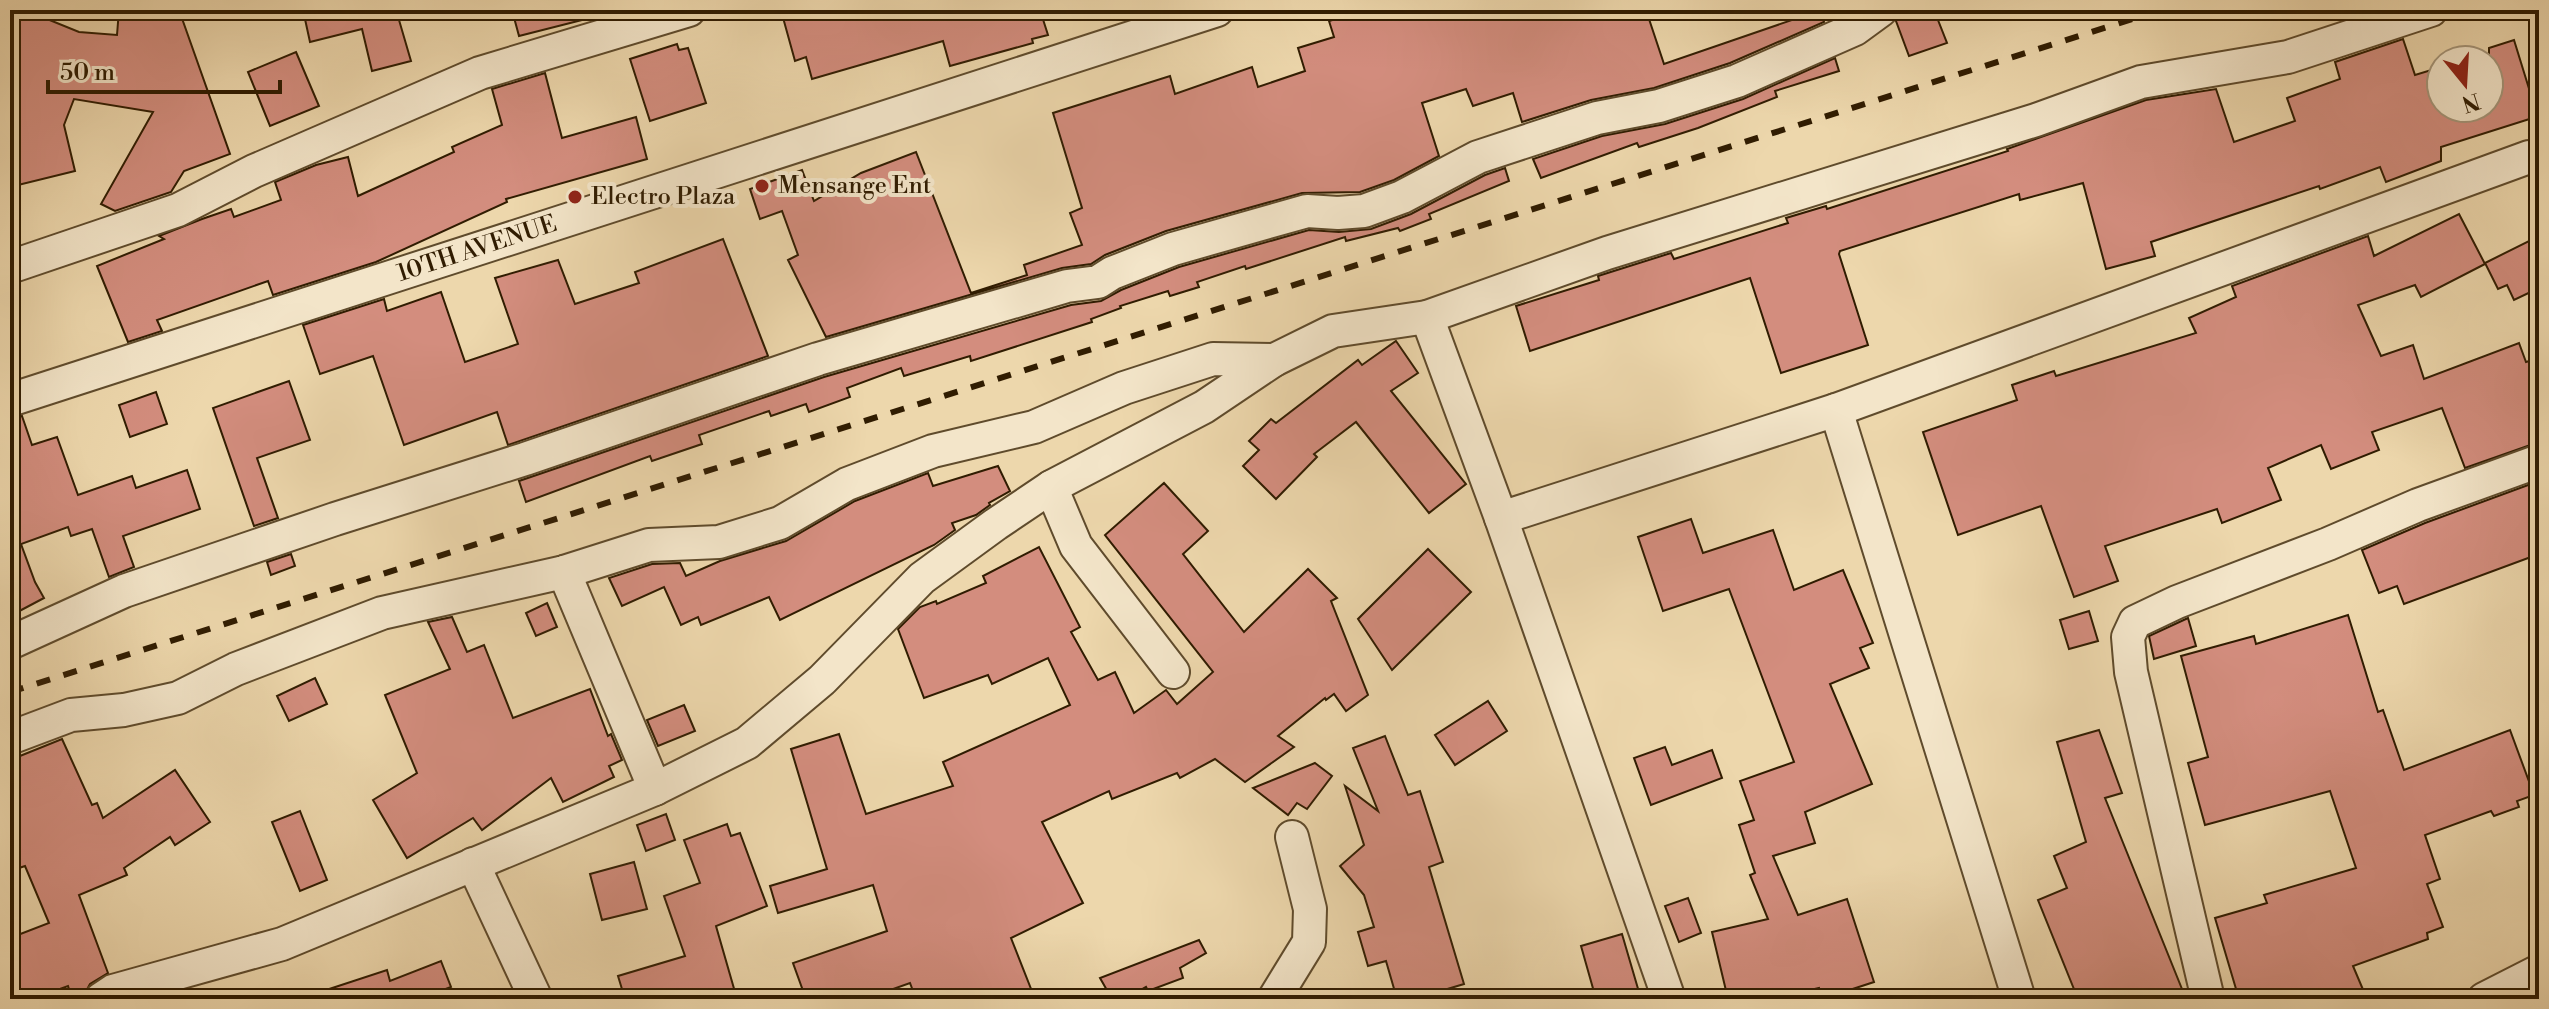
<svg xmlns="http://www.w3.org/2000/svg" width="2549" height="1009" font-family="'Libre Bodoni',serif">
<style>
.building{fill:#d38d7e;stroke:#301c01;stroke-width:2}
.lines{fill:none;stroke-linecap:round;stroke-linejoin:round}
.minor-casing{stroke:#5f4b2c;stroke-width:36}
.minor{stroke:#f3e5c9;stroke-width:32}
.rail{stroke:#301c01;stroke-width:6;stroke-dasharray:14 14;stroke-linecap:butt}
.poi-dot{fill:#8f2418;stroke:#f3e5c9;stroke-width:3}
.labels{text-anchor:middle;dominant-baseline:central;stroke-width:8;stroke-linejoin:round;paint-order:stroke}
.poi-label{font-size:24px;fill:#301c01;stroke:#f3e5c9;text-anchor:start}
.street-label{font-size:24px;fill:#301c01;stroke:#f3e5c9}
</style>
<rect width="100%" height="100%" fill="#edd7ac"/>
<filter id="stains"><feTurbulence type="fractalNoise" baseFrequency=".0025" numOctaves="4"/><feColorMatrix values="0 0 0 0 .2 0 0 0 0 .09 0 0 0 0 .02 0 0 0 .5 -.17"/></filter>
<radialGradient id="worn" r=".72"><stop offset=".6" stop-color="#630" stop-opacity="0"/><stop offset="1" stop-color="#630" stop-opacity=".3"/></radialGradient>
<!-- building -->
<g class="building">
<polygon points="10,10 25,10 79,32 117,35 119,10 179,10 230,154 184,171 171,192 115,211 101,204 153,112 74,99 64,125 75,171 10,187"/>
<polygon points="303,10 401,10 402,19 399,20 411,61 372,71 362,29 310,42"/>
<polygon points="512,10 585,10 586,19 519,36"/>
<polygon points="796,10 1040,10 1048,35 1032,39 1033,43 950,66 943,41 812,79 806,57 795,61 782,14"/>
<polygon points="1366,10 1646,10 1664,64 1821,10 1824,22 1730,63 1654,88 1591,100 1522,122 1513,93 1473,106 1466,89 1422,103 1439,156 1394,180 1360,192 1302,193 1166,231 1105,255 1091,264 1062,268 826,337 788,260 798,255 782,211 760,219 750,189 802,170 814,201 861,173 916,152 971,293 1027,275 1024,265 1082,245 1070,213 1082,208 1053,113 1170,76 1175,94 1252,67 1258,87 1305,71 1298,48 1334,37 1329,21"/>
<polygon points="1900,10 1934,10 1947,43 1909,56 1896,21"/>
<polygon points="2403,39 2415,75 2441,67 2441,108 2489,108 2489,48 2514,40 2535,108 2539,108 2539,116 2441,147 2441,161 2386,182 2380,167 2320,189 2319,186 2151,242 2155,256 2106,269 2083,183 2020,200 2019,194 1840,251 1839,254 1868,345 1781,373 1750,278 1530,351 1516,306 1599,280 1598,276 1671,253 1674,259 1788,223 1786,218 1826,206 1827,209 2008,151 2007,149 2146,100 2216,89 2234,142 2295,121 2287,98 2340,79 2335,62"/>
<polygon points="677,44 679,50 688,48 706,103 650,121 630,59"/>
<polygon points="296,52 319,106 270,126 248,72"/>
<polygon points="1835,58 1839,71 1775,91 1777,97 1698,128 1639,147 1637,143 1541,178 1533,159 1602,136 1665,124 1743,99"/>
<polygon points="545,73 562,138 636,117 647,159 506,199 507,202 376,262 273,295 268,281 157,320 162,331 128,342 97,266 164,239 159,236 202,219 231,209 234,217 281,200 275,182 316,165 348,157 358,196 454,152 452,147 502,125 492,89"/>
<polygon points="1505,168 1509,181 1429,214 1431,219 1400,231 1398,228 1346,241 1345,237 1246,269 1245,266 1197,282 1199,287 1170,296 1168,291 1120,306 1121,308 1091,319 1092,322 971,361 970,356 904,376 901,368 847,388 850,397 809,412 806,404 771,416 769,411 699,435 702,444 652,461 650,456 526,502 519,481 824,377 1071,305 1101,301 1121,290 1179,267 1309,230 1339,232 1371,229 1411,214 1485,175"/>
<polygon points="2459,214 2485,264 2421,297 2415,285 2358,305 2381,356 2413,345 2424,379 2519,343 2526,362 2539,358 2539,442 2465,468 2442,408 2372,432 2379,450 2331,469 2321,445 2268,468 2281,500 2222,523 2217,509 2105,546 2118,581 2074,597 2041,506 1958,535 1923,432 2017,400 2012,385 2054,371 2056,376 2196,333 2189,318 2236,297 2232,286 2368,236 2374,256"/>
<polygon points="2539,236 2539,288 2514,300 2507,285 2498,289 2485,263"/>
<polygon points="723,239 768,356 508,445 497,412 404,445 373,356 320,374 303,325 384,299 387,311 441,292 465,362 518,344 495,278 558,260 575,304 639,283 635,272"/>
<polygon points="1396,341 1418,373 1391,391 1466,484 1429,513 1356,422 1314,454 1317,457 1276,499 1243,466 1259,450 1249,441 1271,419 1276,423 1358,360 1362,365"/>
<polygon points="289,381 310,440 257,458 278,518 254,526 213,408"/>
<polygon points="156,392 167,424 130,437 119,405"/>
<polygon points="22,416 32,445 57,437 78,495 132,476 136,488 187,470 200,509 123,536 134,567 109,577 92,529 71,536 68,527 21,544 35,582 44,598 10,616 10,418"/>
<polygon points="998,466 1010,491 989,503 990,505 976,515 952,523 955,530 934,545 780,620 769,597 701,625 698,617 681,625 664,587 622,606 609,578 652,564 680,563 686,576 720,561 786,541 855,501 928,473 933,486"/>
<polygon points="2539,481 2539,554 2404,604 2397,586 2379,593 2362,550 2425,523"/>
<polygon points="1164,483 1208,531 1183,554 1244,632 1308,569 1337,598 1331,601 1368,695 1346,711 1334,694 1326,700 1325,698 1278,736 1294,747 1245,782 1215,759 1180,778 1177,773 1112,799 1109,791 1042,822 1083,903 1011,938 1035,999 916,999 910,983 865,999 806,999 793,963 887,931 873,885 778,913 770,886 827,869 791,749 839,734 866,814 953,786 943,762 1070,705 1048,658 992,684 988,675 924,698 898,629 920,607 936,601 937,604 986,583 983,576 1039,547 1080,627 1071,632 1098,680 1115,672 1134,713 1166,690 1177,704 1213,672 1105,535"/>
<polygon points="1691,519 1703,553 1773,530 1794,590 1843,570 1873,643 1860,648 1869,668 1830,684 1872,784 1805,812 1815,843 1773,856 1798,915 1847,899 1874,982 1822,999 1819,988 1772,999 1728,999 1712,932 1768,919 1750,875 1755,873 1739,825 1754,820 1740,781 1794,762 1729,589 1663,611 1638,537"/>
<polygon points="1428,549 1471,592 1392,670 1358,619"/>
<polygon points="291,554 295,566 271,575 267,562"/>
<polygon points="547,603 557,627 536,636 526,613"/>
<polygon points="2089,611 2098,641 2069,649 2060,620"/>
<polygon points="2348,615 2378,712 2383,710 2404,770 2510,730 2534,795 2517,801 2519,807 2494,816 2491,811 2425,835 2440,879 2427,884 2443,927 2427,933 2428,939 2353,966 2367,999 2239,999 2215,918 2267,903 2264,895 2356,868 2330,791 2205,825 2188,763 2208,757 2181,656 2254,636 2256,644"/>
<polygon points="452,617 467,652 484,645 513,718 590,689 608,736 611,734 622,760 609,766 614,777 563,802 551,778 482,830 473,818 407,858 373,800 417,773 385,695 450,669 428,622"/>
<polygon points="2188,618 2196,646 2154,659 2149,636"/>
<polygon points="315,678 327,704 289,721 277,696"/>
<polygon points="1488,701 1507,731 1455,765 1435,735"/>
<polygon points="684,705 695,731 658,746 647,720"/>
<polygon points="2099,730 2122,793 2105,798 2186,999 2078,999 2038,900 2067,888 2054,856 2086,842 2057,742"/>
<polygon points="1385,736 1408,795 1420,791 1443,862 1429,867 1464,984 1414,999 1397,999 1386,961 1368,966 1358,932 1374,927 1364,895 1340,866 1364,845 1345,786 1378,811 1353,748"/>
<polygon points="62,739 92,805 97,803 103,818 175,770 210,822 175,845 170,837 124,868 127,875 79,895 108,973 90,984 83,997 72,999 68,986 32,999 10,999 10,938 49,923 25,866 10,871 10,760"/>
<polygon points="1665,747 1672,765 1712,750 1722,778 1651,805 1634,758"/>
<polygon points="1315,763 1332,776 1307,809 1297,803 1288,815 1253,788"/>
<polygon points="300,811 327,880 300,891 272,822"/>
<polygon points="666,814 675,840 646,851 637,825"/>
<polygon points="727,824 731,836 740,833 767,906 716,926 737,999 625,999 618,976 685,956 664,896 700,883 684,840"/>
<polygon points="634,862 647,909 602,920 590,874"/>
<polygon points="1688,898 1701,933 1679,942 1665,906"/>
<polygon points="1622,934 1641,999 1596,999 1581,946"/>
<polygon points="1199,940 1206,953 1180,968 1183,978 1148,991 1146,987 1125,999 1112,999 1100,978"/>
<polygon points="441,961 451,987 419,999 315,999 314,994 387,970 390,981"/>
</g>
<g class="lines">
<!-- minor casing -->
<g class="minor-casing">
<g id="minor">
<polyline points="10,267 178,210 254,171 480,73 689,10"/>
<polyline points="1427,317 1501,518 1669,999"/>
<polyline points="10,400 1217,10"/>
<polyline points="1836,410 2019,999"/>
<polyline points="1051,487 1076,546 1173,672"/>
<polyline points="1501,518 1836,410 2529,157"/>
<polyline points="564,572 655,789"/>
<polyline points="10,643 124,591 335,519 525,459 818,359 1067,286 1098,282 1112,273 1173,249 1307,211 1338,213 1364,211 1402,197 1478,157 1597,118 1659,106 1737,81 1855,29 1881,10"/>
<polyline points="10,738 71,715 124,710 178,698 236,669 382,613 564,572 649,545 719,542 780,523 847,484 933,451 1034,427 1124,388 1213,359 1274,360"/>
<polyline points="473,864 536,999"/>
<polyline points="101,999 113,991 282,944 655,789 747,743 822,680 922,578 996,524 1051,487 1204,407 1274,360 1333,331 1427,317 1607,253 2036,120 2141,82 2288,57 2431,10"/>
<polyline points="1274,999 1309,942 1310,909 1292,837"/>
<polyline points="2208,999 2131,672 2128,637 2135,622 2177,602 2328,544 2418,505 2539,461"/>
<polyline points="2484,999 2539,971"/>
</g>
</g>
<!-- minor -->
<use href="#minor" class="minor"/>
<!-- rail -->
<polyline class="rail" points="10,692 2161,10"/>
</g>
<!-- markers -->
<g class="poi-dot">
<circle cx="762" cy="186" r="8"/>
<circle cx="575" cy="197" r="8"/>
</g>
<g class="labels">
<!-- poi labels -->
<g class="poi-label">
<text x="778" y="186">Mensange Ent</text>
<text x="591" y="197">Electro Plaza</text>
</g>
<!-- street labels -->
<g class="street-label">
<text transform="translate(477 249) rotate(-18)">10TH AVENUE</text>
</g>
</g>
<!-- margin -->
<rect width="2549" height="1009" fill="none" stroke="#edd7ac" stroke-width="40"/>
<rect x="12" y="12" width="2525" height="985" fill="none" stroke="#301c01" stroke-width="4"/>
<rect x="20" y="20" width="2509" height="969" fill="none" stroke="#301c01" stroke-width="2"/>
<!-- north arrow -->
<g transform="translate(2465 84) rotate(162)"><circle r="38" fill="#f3e5c9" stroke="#a59579" stroke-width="2"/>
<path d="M0-6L14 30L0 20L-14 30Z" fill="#8f2418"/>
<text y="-12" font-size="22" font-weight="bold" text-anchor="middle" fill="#301c01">N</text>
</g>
<!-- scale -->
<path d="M48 80v12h232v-12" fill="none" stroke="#301c01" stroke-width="4"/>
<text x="60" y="80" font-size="24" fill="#301c01" stroke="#f3e5c9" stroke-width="6" paint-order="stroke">50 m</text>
<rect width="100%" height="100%" filter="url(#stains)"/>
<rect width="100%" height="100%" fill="url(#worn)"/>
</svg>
